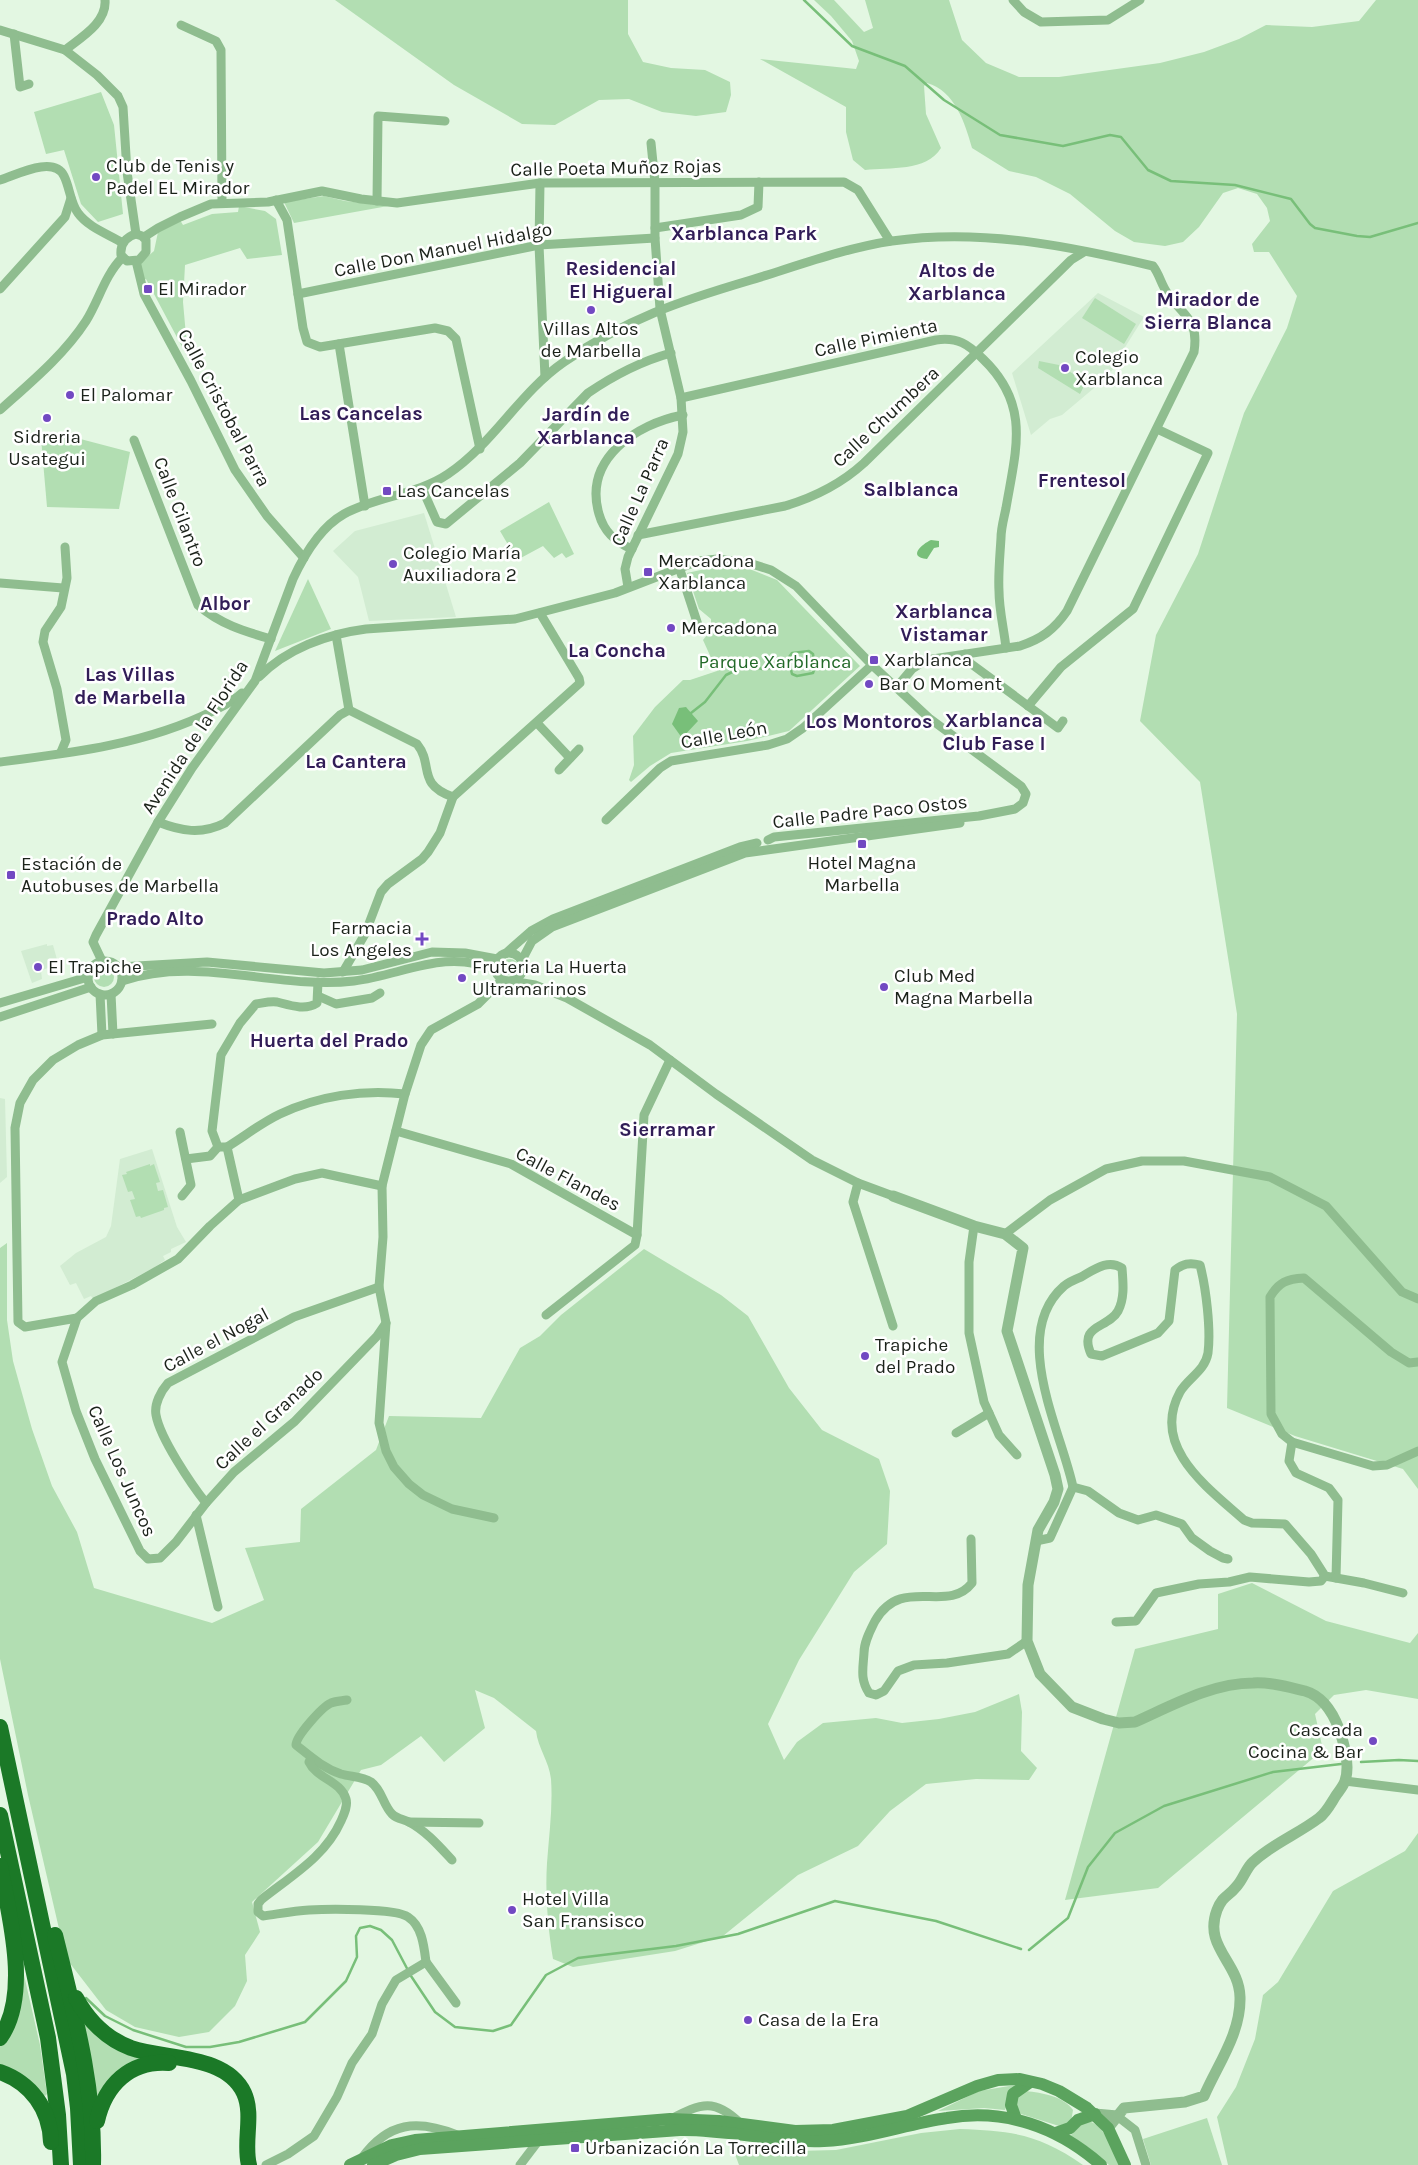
<svg xmlns="http://www.w3.org/2000/svg" width="1418" height="2165" font-family="Karla,sans-serif">
<style>
.built{fill:#d2ecd2}
.green{fill:#b2deb2}
.water{fill:#78bf79}
.lines{fill:none;stroke-linecap:round;stroke-linejoin:round}
.stream{stroke:#78bf79;stroke-width:2.5}
.minor{stroke:#8fbd8f;stroke-width:9}
.tertiary{stroke:#8fbd8f;stroke-width:11}
.secondary{stroke:#5ba35e;stroke-width:12}
.motorway{stroke:#1b7927;stroke-width:16}
.poi-dot{fill:#7249c2;stroke:#fff;stroke-width:2}
.labels{text-anchor:middle;dominant-baseline:central;stroke-width:5;stroke-linejoin:round;paint-order:stroke}
.poi-label{font-size:19px;fill:#1b221a;stroke:#fff;text-anchor:start}
.street-label{font-size:19px;fill:#1b221a;stroke:#fff}
.park-label{font-size:19px;fill:#216927;stroke:#fff}
.neighbourhood-label{font-size:20px;font-weight:bold;fill:#311d57;stroke:#fff}
</style>
<rect width="100%" height="100%" fill="#e3f7e2"/>
<!-- built -->
<g class="built">
<polygon points="1098,293 1144,317 1122,352 1118,363 1106,378 1062,415 1050,419 1031,435 1012,373"/>
<polygon points="424,513 456,617 369,621 358,577 333,551 355,531"/>
<polygon points="47,944 47,946 53,945 58,963 41,971 42,979 32,983 21,951"/>
<polygon points="0,1098 5,1099 7,1177 0,1183"/>
<polygon points="152,1149 177,1227 186,1242 171,1249 171,1252 163,1256 165,1260 152,1269 93,1299 91,1296 84,1299 76,1283 70,1285 60,1266 76,1253 106,1237 111,1226 120,1159"/>
</g>
<!-- green -->
<g class="green">
<polygon points="335,0 628,0 628,34 643,62 671,68 705,70 730,82 731,95 726,112 696,116 662,112 629,99 599,100 555,125 522,124 454,85"/>
<path d="M814 0H834L864 32 873 28 865 0H949L962 40 986 63 1019 77H1059L1160 63 1204 52 1239 39 1266 25 1312 27 1359 21 1376 0H1418V1489L1403 1469 1295 1436 1227 1408 1237 1014 1200 782 1140 721 1156 635 1198 554 1244 413 1287 328 1297 296 1269 252H1254L1252 244 1270 221 1267 208 1257 194 1238 188 1223 193 1199 227 1183 242 1165 246 1134 242 1115 231 1070 194 1036 177 1009 171 972 148C965 123 955 91 927 83L924 86 926 114 941 148C926 172 890 167 865 170L853 160 846 132V107L760 59 856 69 859 61 852 41 831 16Z"/>
<polygon points="101,92 114,125 123,214 98,222 81,204 64,150 46,154 34,112"/>
<polygon points="324,196 345,201 388,206 294,223 284,202"/>
<polygon points="239,206 265,211 276,219 282,255 247,259 240,248 185,265 183,302 188,358 146,279 142,281 140,263 154,251 158,232 180,220 183,225 212,214 238,212"/>
<polygon points="1095,298 1136,324 1124,344 1082,318"/>
<polygon points="1039,361 1059,365 1075,375 1074,377 1085,384 1080,394 1038,368"/>
<polygon points="69,436 130,452 119,509 47,507 41,438"/>
<polygon points="549,502 574,554 566,558 562,553 554,558 543,546 517,560 500,531"/>
<polygon points="719,566 747,568 777,580 860,666 789,731 747,741 671,753 650,766 631,782 629,780 634,765 633,736 655,707 683,680 690,680 717,671 703,640 711,630 711,619 699,609 687,573"/>
<polygon points="308,579 331,629 275,651"/>
<circle cx="510" cy="967" r="8"/>
<circle cx="104" cy="977" r="10"/>
<polygon points="150,1164 150,1166 154,1164 160,1182 156,1183 158,1191 163,1190 168,1207 164,1208 164,1210 141,1218 140,1216 136,1217 130,1200 135,1199 132,1191 128,1192 122,1175 127,1174 126,1172"/>
<path d="M7 1243V1320L13 1361 32 1429 52 1486 77 1532 94 1588 212 1623 264 1600 245 1548 300 1542 301 1509 376 1450 389 1416 481 1418 520 1348 540 1336 561 1315 644 1249 721 1295 748 1316 789 1388 822 1430 879 1459 890 1491 887 1544 854 1572 799 1660 768 1724 784 1760 797 1742 823 1723 876 1718 902 1723 939 1719 975 1712 1019 1694 1022 1712 1021 1751 1037 1768 1029 1780 976 1779 926 1784 890 1811 858 1846 798 1875 723 1936 675 1951 573 1967 553 1959C548 1928 545 1895 547 1863 549 1835 553 1807 551 1779 549 1761 538 1748 536 1731L494 1698 475 1690 485 1728 444 1762 421 1736 381 1765 361 1770 318 1842 252 1902 260 1932 245 1955 247 1981 235 2006 209 2032 179 2037 135 2027 106 2010 69 1962 60 1933 28 1795 0 1659V1248Z"/>
<polygon points="1252,1583 1326,1621 1410,1643 1418,1633 1418,1699 1366,1690 1334,1695 1315,1714 1323,1750 1158,1888 1065,1900 1135,1649 1218,1629 1218,1594"/>
<polygon points="1418,1833 1418,2165 1228,2165 1217,2117 1236,2087 1255,2039 1263,1995 1278,1982 1333,1891 1405,1851"/>
<path d="M24 1975 40 2045 47 2094 45 2096 0 2065V2046C18 2027 22 2001 24 1975Z"/>
<polygon points="83,2018 150,2056 96,2101"/>
<polygon points="1015,2085 1005,2110 984,2108 938,2111 979,2091"/>
<path d="M1026 2091C1042 2093 1063 2096 1073 2110L1071 2122 1059 2126 1021 2114 1018 2111 1016 2098Z"/>
<polygon points="1207,2118 1222,2165 1151,2165 1143,2139"/>
<path d="M1086 2120C1106 2125 1111 2148 1119 2165H1109L1088 2147 1070 2136Z"/>
<path d="M960 2129C1012 2131 1039 2134 1083 2165H739L732 2146 796 2151 836 2150 921 2133Z"/>
</g>
<!-- water -->
<g class="water">
<path d="M931 540 939 541V547L934 548 927 559C907 557 922 544 931 540Z"/>
<polygon points="686,707 698,721 682,738 672,724 679,708"/>
</g>
<g class="lines">
<!-- stream -->
<g class="stream">
<polyline points="804,0 852,46 905,66 944,100 1000,135 1063,146 1110,135 1121,137 1148,170 1171,181 1235,185 1291,199 1310,224 1315,228 1357,236 1370,237 1418,223"/>
<polyline points="691,713 705,702 726,675 747,665 762,669 790,666 792,674 797,676 813,673 815,667 813,654 809,651 792,653 789,657 790,666"/>
<polyline points="1361,1762 1399,1760 1418,1761"/>
<polyline points="1029,1950 1068,1918 1088,1867 1115,1833 1164,1806 1273,1772 1341,1764"/>
<polyline points="86,1998 105,2016 133,2030 186,2047 210,2047 239,2042 305,2022 346,1981 357,1957 356,1936 360,1928 370,1926 381,1930 392,1940 411,1976 435,2012 455,2027 493,2031 511,2025 546,1975 578,1958 676,1946 738,1934 835,1901 936,1921 1021,1949"/>
</g>
<!-- minor -->
<g class="minor">
<polyline points="1013,0 1024,12 1041,22 1108,20 1140,0"/>
<polyline points="181,25 216,41 221,50 222,202"/>
<polyline points="0,30 65,50 97,75 118,96 123,107 127,172 136,234"/>
<polyline points="14,34 20,87 29,84"/>
<path d="M65 50C80 38 107 23 105 0"/>
<path d="M0 180C16 175 54 155 64 176 70 188 70 202 78 213 88 227 108 234 123 243"/>
<polyline points="540,183 539,245 545,377"/>
<polyline points="276,200 287,220 303,328 307,342 320,347 435,328 448,331 456,339 480,449"/>
<polyline points="377,201 378,116 445,121"/>
<polyline points="655,228 741,215 758,207 759,182"/>
<path d="M136 234 142 236 146 240V252L139 260 127 261 121 255C120 245 125 237 136 234Z"/>
<polyline points="144,237 158,228 180,217 211,204 268,202 322,191 361,199 397,203 540,183 844,182 858,190 890,241"/>
<polyline points="136,261 144,294 191,381 235,470 267,516 304,558"/>
<polyline points="0,289 65,217 71,198"/>
<polyline points="298,294 539,245 655,238"/>
<polyline points="339,344 365,506"/>
<path d="M681 398 936 340C958 337 968 344 983 359 1031 405 1016 449 1006 508 1004 518 1001 528 1001 538 1000 555 998 574 999 591 999 610 1004 629 1006 648"/>
<path d="M0 410C30 383 64 355 86 321 99 300 105 275 122 258"/>
<path d="M134 440 198 605C220 624 243 631 271 639"/>
<path d="M422 488 437 522 446 524 520 463 588 393C613 376 642 361 671 353"/>
<path d="M638 535 785 506C815 497 841 484 864 463L1071 260 1084 252"/>
<path d="M632 549C615 542 604 532 599 514 583 459 636 424 683 415"/>
<polyline points="679,567 699,628"/>
<polyline points="0,583 63,588"/>
<polyline points="628,587 625,569 628,557 678,454 683,432 681,398 660,309 655,238 655,183 651,143"/>
<polyline points="965,654 970,663 1058,728 1063,721"/>
<path d="M259 677C286 649 327 634 366 629L515 619 615 593 698 561 718 559 749 563 771 570 796 586 872 665 929 718 1021 786 1026 794 1023 803 1015 809 979 816 774 837 768 840"/>
<polyline points="1028,706 1061,667 1133,609 1208,453 1157,429"/>
<path d="M349 710 417 744C434 765 416 784 453 797"/>
<polyline points="537,723 570,758"/>
<polyline points="61,752 66,740 57,689 43,642 45,631 61,607 67,578 65,547"/>
<path d="M0 762C72 753 147 744 213 711 223 706 234 701 242 693"/>
<polyline points="559,770 579,749"/>
<polyline points="606,820 660,768 671,761 768,745 787,739 803,728 872,665"/>
<path d="M158 822C181 831 201 835 225 823L340 715 349 710 336 635"/>
<circle cx="509" cy="967" r="14"/>
<polyline points="505,954 531,931 553,919 740,847 757,843"/>
<polyline points="522,960 532,941 552,927 745,853 960,823"/>
<path d="M102 961 93 942 96 935 158 822 192 768 255 681 293 579C304 555 321 527 344 514 377 496 417 495 448 474 494 443 519 393 564 362 626 319 680 301 751 280 797 266 845 248 892 241 980 228 1069 246 1153 266 1160 275 1161 285 1168 294 1184 317 1199 319 1194 352L1067 611C1054 630 1041 639 1020 646L926 660 912 669 896 688"/>
<circle cx="105" cy="978" r="17"/>
<polyline points="119,967 207,962 324,973 362,970 432,952 465,953 497,959"/>
<polyline points="343,972 365,934 381,892 388,884 422,859 428,852 440,833 453,797 580,683 579,678 540,613"/>
<path d="M122 981C197 955 277 990 354 981 403 975 445 948 495 970"/>
<polyline points="511,981 535,985 567,998 650,1045 716,1094 812,1160 858,1183 893,1196"/>
<path d="M318 982 317 1003C305 1011 289 1005 277 1002 270 1001 263 1003 256 1004L240 1023 221 1055 212 1131 218 1147H227C245 1136 261 1123 280 1114 318 1096 363 1089 405 1094"/>
<polyline points="100,994 102,1035"/>
<polyline points="111,994 113,1034"/>
<polyline points="318,996 336,1004 372,998 380,993"/>
<polyline points="0,1003 88,977"/>
<polyline points="0,1017 91,987"/>
<polyline points="396,1131 511,1164 637,1235"/>
<polyline points="180,1132 191,1185 182,1196"/>
<polyline points="227,1147 239,1200"/>
<polyline points="186,1159 210,1156 218,1147"/>
<polyline points="858,1183 853,1202 893,1326"/>
<polyline points="382,1186 322,1173 295,1179 239,1200 210,1226 178,1259 132,1285 96,1301 77,1318 62,1362 76,1411 95,1459 140,1551 148,1559 160,1558 176,1542 206,1503 234,1472 294,1422 377,1336 386,1323"/>
<polyline points="974,1226 969,1262 969,1333 984,1402 999,1435 1017,1455"/>
<polyline points="1005,1234 1050,1200 1106,1169 1142,1161 1184,1161 1270,1177 1326,1206 1402,1292 1418,1299"/>
<polyline points="546,1315 635,1245 637,1235 644,1115 670,1060"/>
<polyline points="77,1318 25,1327 18,1322 15,1128 20,1103 33,1080 53,1060 78,1045 102,1035 212,1024"/>
<path d="M1418 1362 1409 1363 1391 1352 1304 1278C1287 1279 1279 1282 1270 1297L1271 1414 1282 1434 1292 1442 1373 1466 1387 1465 1418 1451"/>
<polyline points="956,1433 989,1413"/>
<path d="M206 1503C191 1484 160 1438 156 1415 154 1404 161 1391 168 1383L294 1317 379 1287"/>
<polyline points="196,1515 218,1607"/>
<polyline points="494,1518 452,1509 423,1495 409,1484 394,1467 386,1451 379,1423 386,1323 379,1287 383,1237 382,1186 405,1094 421,1045 431,1030 478,1004 502,980"/>
<path d="M971 1539 972 1583C947 1615 902 1574 875 1621 870 1631 864 1642 864 1653 863 1669 860 1679 869 1693L876 1695 884 1691 898 1671 914 1665 947 1663 1008 1654 1027 1641"/>
<polyline points="1036,1541 1050,1538 1073,1487"/>
<path d="M1228 1559 1223 1558 1210 1551 1192 1538 1182 1524 1156 1515 1138 1520 1119 1513 1088 1491 1073 1487C1061 1430 1009 1334 1064 1286 1069 1282 1076 1279 1081 1277 1095 1269 1108 1259 1122 1268 1123 1282 1125 1298 1118 1311 1108 1329 1078 1324 1091 1354L1102 1356 1158 1333 1169 1321 1175 1270C1183 1264 1189 1262 1200 1265 1206 1288 1211 1329 1208 1353 1205 1371 1188 1378 1180 1392 1150 1447 1208 1488 1244 1520L1252 1523 1285 1524 1311 1554 1325 1576 1336 1578 1338 1500 1329 1488 1296 1473 1289 1461 1292 1442"/>
<polyline points="1336,1578 1364,1583 1403,1593"/>
<polyline points="1116,1622 1136,1621 1156,1593 1199,1584 1229,1582 1250,1577 1309,1582 1321,1581 1325,1576"/>
<path d="M347 1700C341 1701 336 1701 331 1703 322 1707 296 1736 296 1745 310 1756 323 1768 341 1774 351 1777 362 1776 371 1782 382 1790 383 1805 392 1814 397 1819 403 1819 409 1822 426 1831 439 1846 452 1860"/>
<path d="M311 1758 309 1762C317 1779 341 1781 346 1799 348 1806 344 1814 341 1821 325 1857 291 1876 261 1900L258 1904V1912L263 1916C278 1914 293 1911 309 1910 326 1909 396 1908 408 1917 422 1926 424 1946 426 1962"/>
<polyline points="1345,1781 1418,1790"/>
<polyline points="409,1822 479,1823"/>
<polyline points="1117,2116 1135,2130 1146,2165"/>
<path d="M671 2119C701 2103 715 2098 741 2124"/>
<path d="M362 2158C388 2122 417 2119 457 2135"/>
<polyline points="266,2165 288,2154 314,2136 337,2097 352,2063 372,2034 382,2004 396,1980 426,1962 456,2003"/>
<polyline points="520,2165 539,2140"/>
</g>
<!-- tertiary -->
<g class="tertiary">
<path d="M893 1196 974 1226 1005 1234 1023 1248 1007 1331 1055 1475 1058 1489 1054 1502 1038 1530 1028 1585 1027 1641 1040 1674 1072 1707 1103 1719 1119 1723 1135 1722C1171 1706 1212 1683 1253 1683 1271 1682 1288 1687 1305 1691 1322 1696 1333 1713 1339 1729 1344 1743 1350 1766 1345 1781 1343 1787 1338 1792 1335 1797 1330 1805 1326 1813 1319 1818 1298 1834 1272 1844 1253 1862 1246 1868 1243 1880 1236 1887 1228 1897 1223 1895 1217 1910 1203 1947 1239 1962 1240 1997 1241 2033 1218 2064 1204 2096L1185 2102 1124 2108 1108 2128"/>
<polyline points="1095,2114 1117,2116"/>
</g>
<!-- secondary -->
<g class="secondary">
<polyline points="1016,2119 1011,2105 1013,2094 1030,2082"/>
<polyline points="1056,2133 1070,2128 1078,2120 1095,2114"/>
<polyline points="350,2165 392,2145 415,2140 670,2119 719,2121 795,2131 833,2130 907,2116 977,2086 998,2080 1020,2079 1042,2084 1059,2091 1087,2108 1108,2128 1125,2165"/>
<path d="M373 2165 396 2155 420 2149 680 2130C728 2129 775 2143 824 2141 866 2139 906 2124 947 2118 1005 2108 1058 2127 1101 2165"/>
</g>
<!-- motorway -->
<g class="motorway">
<polyline points="0,1727 74,2074 78,2108 81,2165"/>
<polyline points="0,1815 48,2038 58,2115 61,2165"/>
<path d="M55 1935C74 2012 95 2086 93 2165"/>
<path d="M76 1998C88 2020 107 2039 131 2048 166 2060 226 2054 244 2093 254 2115 243 2142 249 2165"/>
<path d="M0 2038C31 1994 9 1915 0 1866"/>
<path d="M0 2072C31 2083 50 2109 51 2142"/>
<path d="M97 2121C105 2085 130 2060 169 2063"/>
</g>
</g>
<!-- markers -->
<g class="poi-dot">
<circle cx="96" cy="177" r="5"/>
<rect x="143" y="284" width="10" height="10" rx="2.5"/>
<circle cx="591" cy="310" r="5"/>
<circle cx="1065" cy="368" r="5"/>
<circle cx="70" cy="395" r="5"/>
<circle cx="47" cy="418" r="5"/>
<rect x="382" y="486" width="10" height="10" rx="2.5"/>
<circle cx="393" cy="564" r="5"/>
<rect x="643" y="567" width="10" height="10" rx="2.5"/>
<circle cx="671" cy="628" r="5"/>
<rect x="869" y="655" width="10" height="10" rx="2.5"/>
<circle cx="869" cy="684" r="5"/>
<rect x="857" y="839" width="10" height="10" rx="2.5"/>
<rect x="6" y="870" width="10" height="10" rx="2.5"/>
<path d="M419.5 931.5h5v5h5v5h-5v5h-5v-5h-5v-5h5z"/>
<circle cx="38" cy="967" r="5"/>
<circle cx="462" cy="978" r="5"/>
<circle cx="884" cy="987" r="5"/>
<circle cx="865" cy="1356" r="5"/>
<circle cx="1373" cy="1741" r="5"/>
<circle cx="512" cy="1910" r="5"/>
<circle cx="748" cy="2020" r="5"/>
<rect x="570" y="2143" width="10" height="10" rx="2.5"/>
</g>
<g class="labels">
<!-- poi labels -->
<g class="poi-label">
<text x="106" y="166">Club de Tenis y<tspan x="106" dy="22">Padel EL Mirador</tspan></text>
<text x="158" y="289">El Mirador</text>
<text x="591" y="329" text-anchor="middle">Villas Altos<tspan x="591" dy="22">de Marbella</tspan></text>
<text x="1075" y="357">Colegio<tspan x="1075" dy="22">Xarblanca</tspan></text>
<text x="80" y="395">El Palomar</text>
<text x="47" y="437" text-anchor="middle">Sidreria<tspan x="47" dy="22">Usategui</tspan></text>
<text x="397" y="491">Las Cancelas</text>
<text x="403" y="553">Colegio María<tspan x="403" dy="22">Auxiliadora 2</tspan></text>
<text x="658" y="561">Mercadona<tspan x="658" dy="22">Xarblanca</tspan></text>
<text x="681" y="628">Mercadona</text>
<text x="884" y="660">Xarblanca</text>
<text x="879" y="684">Bar O Moment</text>
<text x="862" y="863" text-anchor="middle">Hotel Magna<tspan x="862" dy="22">Marbella</tspan></text>
<text x="21" y="864">Estación de<tspan x="21" dy="22">Autobuses de Marbella</tspan></text>
<text x="412" y="928" text-anchor="end">Farmacia<tspan x="412" dy="22">Los Angeles</tspan></text>
<text x="48" y="967">El Trapiche</text>
<text x="472" y="967">Fruteria La Huerta<tspan x="472" dy="22">Ultramarinos</tspan></text>
<text x="894" y="976">Club Med<tspan x="894" dy="22">Magna Marbella</tspan></text>
<text x="875" y="1345">Trapiche<tspan x="875" dy="22">del Prado</tspan></text>
<text x="1363" y="1730" text-anchor="end">Cascada<tspan x="1363" dy="22">Cocina &amp; Bar</tspan></text>
<text x="522" y="1899">Hotel Villa<tspan x="522" dy="22">San Fransisco</tspan></text>
<text x="758" y="2020">Casa de la Era</text>
<text x="585" y="2148">Urbanización La Torrecilla</text>
</g>
<!-- street labels -->
<g class="street-label">
<text transform="translate(616 168) rotate(-1)">Calle Poeta Muñoz Rojas</text>
<text transform="translate(443 250) rotate(-11)">Calle Don Manuel Hidalgo</text>
<text transform="translate(876 338) rotate(-12)">Calle Pimienta</text>
<text transform="translate(224 408) rotate(62)">Calle Cristobal Parra</text>
<text transform="translate(886 417) rotate(-43)">Calle Chumbera</text>
<text transform="translate(640 492) rotate(-66)">Calle La Parra</text>
<text transform="translate(180 512) rotate(69)">Calle Cilantro</text>
<text transform="translate(724 735) rotate(-10)">Calle León</text>
<text transform="translate(195 737) rotate(-57)">Avenida de la Florida</text>
<text transform="translate(870 812) rotate(-6)">Calle Padre Paco Ostos</text>
<text transform="translate(568 1179) rotate(28)">Calle Flandes</text>
<text transform="translate(216 1340) rotate(-28)">Calle el Nogal</text>
<text transform="translate(269 1419) rotate(-43)">Calle el Granado</text>
<text transform="translate(122 1471) rotate(66)">Calle Los Juncos</text>
</g>
<!-- park labels -->
<g class="park-label">
<text x="775" y="662">Parque Xarblanca</text>
</g>
<!-- neighbourhood labels -->
<g class="neighbourhood-label">
<text x="744" y="233">Xarblanca Park</text>
<text x="621" y="268">Residencial<tspan x="621" dy="23">El Higueral</tspan></text>
<text x="957" y="270">Altos de<tspan x="957" dy="23">Xarblanca</tspan></text>
<text x="1208" y="299">Mirador de<tspan x="1208" dy="23">Sierra Blanca</tspan></text>
<text x="361" y="413">Las Cancelas</text>
<text x="586" y="414">Jardín de<tspan x="586" dy="23">Xarblanca</tspan></text>
<text x="1082" y="480">Frentesol</text>
<text x="911" y="489">Salblanca</text>
<text x="225" y="603">Albor</text>
<text x="944" y="611">Xarblanca<tspan x="944" dy="23">Vistamar</tspan></text>
<text x="617" y="650">La Concha</text>
<text x="130" y="674">Las Villas<tspan x="130" dy="23">de Marbella</tspan></text>
<text x="994" y="720">Xarblanca<tspan x="994" dy="23">Club Fase I</tspan></text>
<text x="869" y="721">Los Montoros</text>
<text x="356" y="761">La Cantera</text>
<text x="155" y="918">Prado Alto</text>
<text x="329" y="1040">Huerta del Prado</text>
<text x="667" y="1129">Sierramar</text>
</g>
</g>
</svg>
